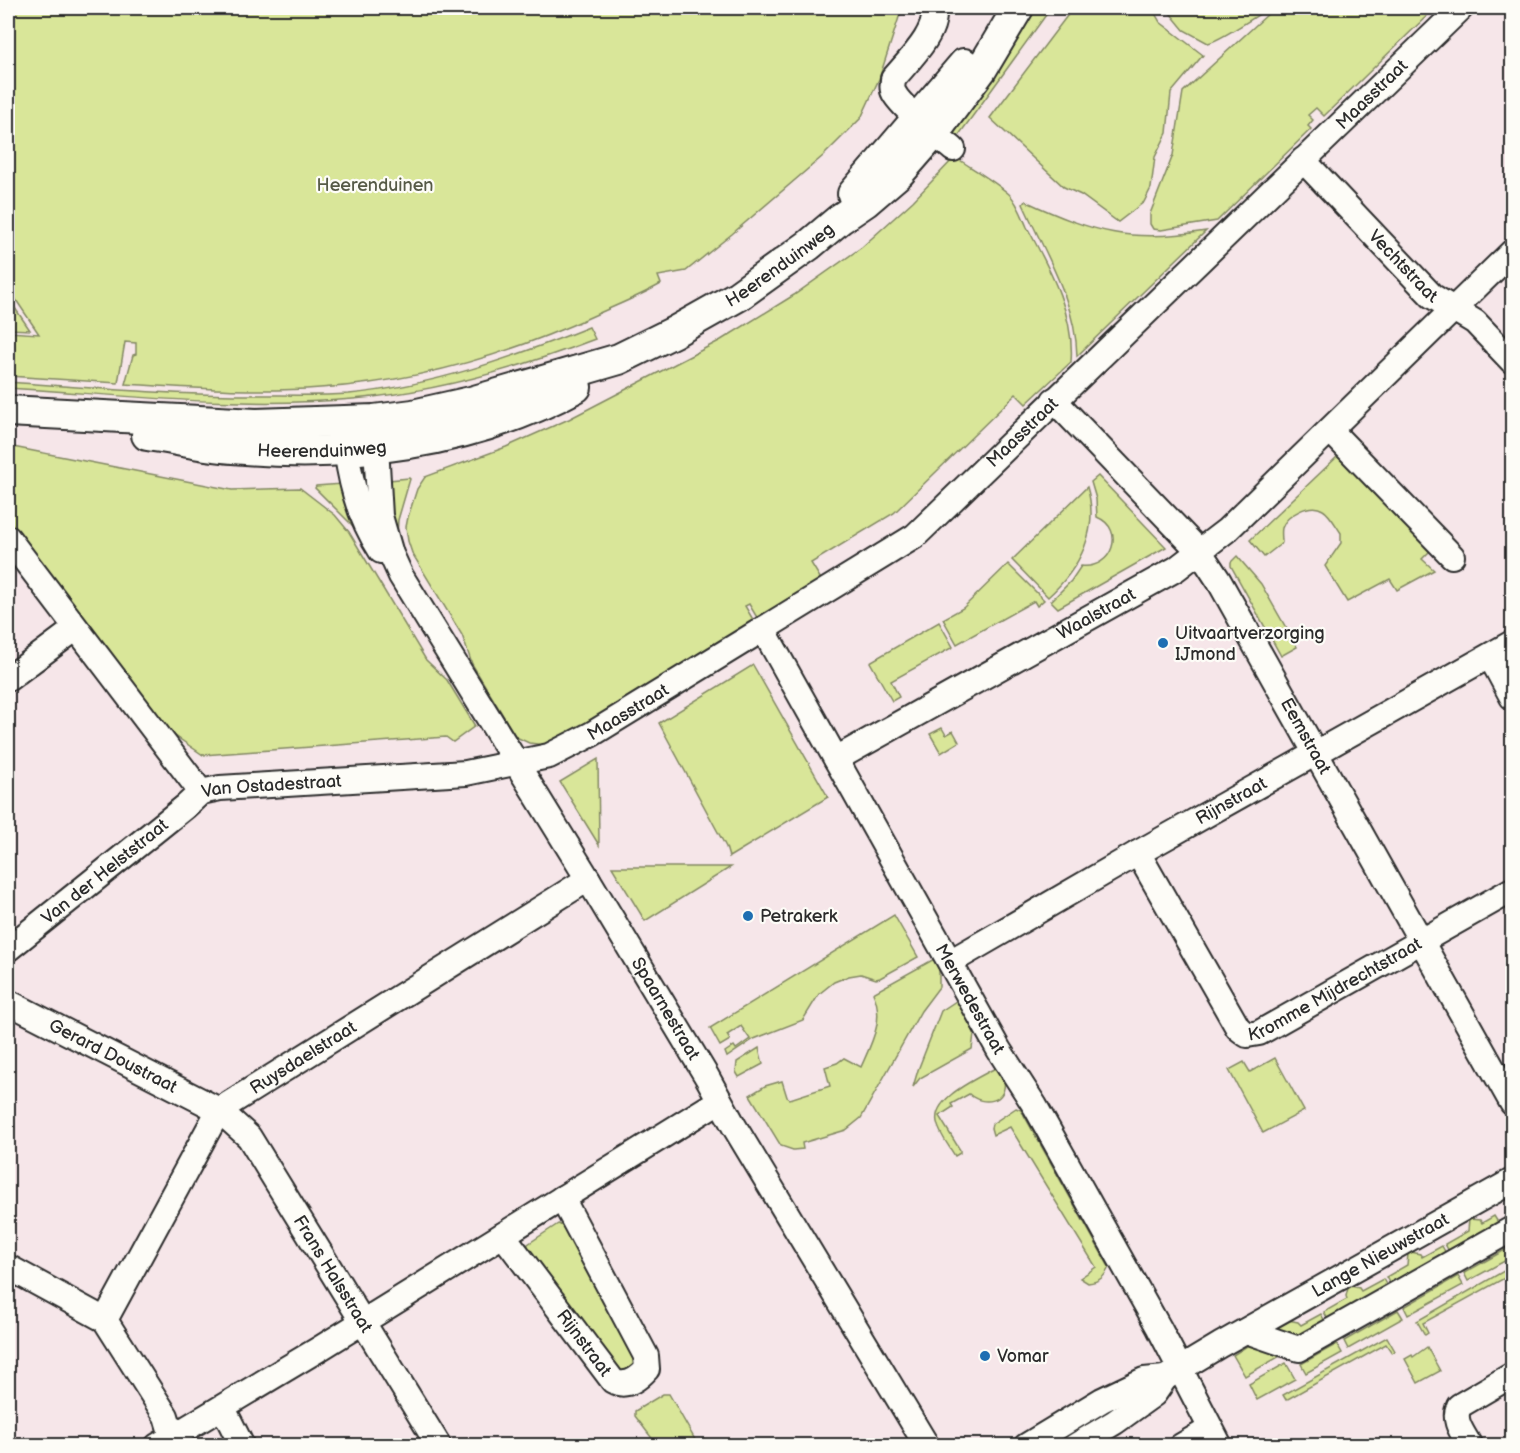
<svg xmlns="http://www.w3.org/2000/svg" width="1520" height="1453" font-family="'Balsamiq Sans',sans-serif">
<style>
.green{fill:#d9e699;stroke:#828862;stroke-width:1.5}
.lines{fill:none;stroke-linecap:round;stroke-linejoin:round}
.minor-casing{stroke:#2b2b2b;stroke-width:28}
.major-casing{stroke:#2b2b2b;stroke-width:34}
.minor{stroke:#fdfcf7;stroke-width:24}
.major{stroke:#fdfcf7;stroke-width:30}
.poi-dot{fill:#1f6fb2;stroke:#fdfcf7;stroke-width:2}
.labels{text-anchor:middle;dominant-baseline:central;stroke-width:4.5;stroke-linejoin:round;paint-order:stroke}
.street-label{font-size:18px;fill:#2b2b2b;stroke:#fdfcf7}
.park-label{font-size:18px;fill:#565a46;stroke:#fdfcf7}
.poi-label{font-size:18px;fill:#2b2b2b;stroke:#fdfcf7;text-anchor:start}
</style>
<rect width="100%" height="100%" fill="#f6e6e9"/>
<filter id="ink" filterUnits="userSpaceOnUse"><feTurbulence type="fractalNoise" baseFrequency=".0167" numOctaves="2"/><feDisplacementMap in="SourceGraphic" scale="12" xChannelSelector="R" yChannelSelector="G"/><feConvolveMatrix kernelMatrix="1 2 1 2 8 2 1 2 1" color-interpolation-filters="sRGB"/></filter>
<g filter="url(#ink)">
<!-- green -->
<g class="green">
<path d="M8 8H902L879 79 861 118 823 156 732 234 686 271 658 276 661 284C640 296 617 305 595 315 508 355 416 382 320 388 255 393 190 388 125 384L133 355 136 354V343L125 342 118 383 8 376V332L39 334 8 288Z"/>
<polygon points="1034,8 1051,8 956,139 945,131"/>
<polygon points="1073,8 1152,8 1160,22 1203,55 1171,93 1167,133 1155,157 1151,188 1144,202 1118,222 1081,195 1064,187 990,118"/>
<path d="M1166 8H1269C1258 15 1218 42 1208 43L1184 30Z"/>
<polygon points="1278,8 1435,8 1324,116 1316,108 1308,115 1313,120 1308,126 1311,129 1217,221 1161,230 1153,229 1150,224 1150,214 1173,155 1183,92 1269,13"/>
<path d="M955 157C973 169 993 180 1009 194 1018 203 1022 216 1027 227 1049 268 1075 314 1071 362L1026 404 1016 394 894 513 811 563 822 581 759 621 749 604 745 606 755 623 565 739 545 745 529 743 516 737 472 664 462 635 412 553 408 541 406 527 408 517 417 489 425 477 506 447 569 419 721 340 794 295 862 247 913 201Z"/>
<path d="M1025 201C1094 233 1130 243 1206 231L1077 356C1076 302 1045 253 1023 204Z"/>
<polygon points="8,298 30,330 8,329"/>
<path d="M589 327 595 339C517 369 437 392 353 399 238 409 122 395 8 388V382C91 388 174 395 258 395 288 395 318 396 349 394 432 386 512 358 589 327Z"/>
<polygon points="8,446 232,490 300,488 335,515 349,532 426,660 447,680 475,726 453,742 446,737 203,755 165,729 8,519"/>
<path d="M1339 455 1431 550 1422 559 1434 570 1397 590 1390 579 1347 602 1325 566 1341 543V533C1336 526 1330 514 1323 510 1310 502 1286 515 1282 528 1281 532 1282 538 1282 543L1264 557 1250 540Z"/>
<path d="M1098 476 1166 547 1058 608 1051 601 1071 581 1081 566C1113 570 1126 529 1097 517L1096 499 1091 482Z"/>
<polygon points="409,478 410,479 398,520 397,536 392,539 389,480"/>
<polygon points="342,484 354,527 315,488 316,486"/>
<path d="M1087 487C1100 530 1080 568 1048 597L1012 560Z"/>
<polygon points="1237,556 1261,584 1297,647 1281,656 1231,566 1231,562"/>
<polygon points="1008,564 1044,600 1037,606 1034,601 957,644 943,619 963,608"/>
<polygon points="939,622 953,647 891,681 899,697 892,701 870,662"/>
<polygon points="753,665 828,797 729,857 726,847 659,723"/>
<polygon points="942,728 946,735 953,731 959,742 941,753 930,734"/>
<polygon points="598,759 599,845 560,782"/>
<polygon points="612,867 731,867 645,921"/>
<polygon points="894,915 918,957 880,978 876,979 861,974 849,976 834,982 819,994 803,1020 754,1039 727,1057 725,1052 734,1046 736,1049 750,1039 741,1026 727,1035 730,1040 720,1046 710,1028"/>
<path d="M936 958 939 964V987L921 1011 861 1118 846 1130 802 1143 803 1149 793 1150 781 1146 750 1095 765 1086 782 1081 787 1097 790 1099 830 1086 825 1067 837 1063 844 1058 861 1067C872 1042 885 1019 873 993Z"/>
<polygon points="959,999 978,1032 974,1034 972,1049 920,1078 913,1087 918,1070 941,1011"/>
<polygon points="759,1048 763,1064 739,1077 736,1072 737,1062"/>
<polygon points="1275,1058 1304,1111 1263,1133 1229,1070 1244,1062 1250,1072"/>
<path d="M997 1067C999 1071 1003 1076 1004 1080 1008 1102 983 1107 969 1094L951 1104 953 1107 939 1116 960 1150V1153L955 1156C949 1146 939 1134 937 1122 932 1097 979 1078 997 1067Z"/>
<path d="M1016 1108 1021 1110 1109 1267C1105 1276 1100 1282 1088 1283L1080 1278 1096 1267 1010 1127 993 1135 991 1128 992 1124Z"/>
<polygon points="1494,1216 1501,1227 1451,1255 1445,1244 1468,1231 1469,1219 1480,1220 1482,1223"/>
<polygon points="558,1224 563,1226 636,1361 633,1367 625,1372 617,1369 527,1248 528,1244"/>
<polygon points="1442,1246 1448,1257 1392,1288 1386,1277 1407,1265 1408,1254 1411,1252 1420,1254 1422,1257"/>
<polygon points="1512,1246 1512,1257 1468,1281 1464,1273"/>
<polygon points="1509,1268 1512,1274 1423,1323 1428,1333 1425,1335 1417,1321"/>
<polygon points="1458,1276 1463,1285 1408,1315 1404,1307"/>
<polygon points="1383,1279 1389,1290 1330,1323 1324,1312 1347,1299 1346,1296 1348,1288 1351,1286 1359,1288 1361,1291"/>
<polygon points="1398,1310 1403,1318 1348,1349 1344,1341"/>
<polygon points="1321,1314 1327,1325 1299,1335 1281,1331 1277,1326 1288,1320 1298,1322 1301,1325"/>
<polygon points="1387,1337 1395,1351 1392,1353 1386,1344 1286,1400 1283,1395"/>
<polygon points="1250,1344 1282,1355 1245,1376 1233,1355"/>
<polygon points="1337,1344 1342,1353 1306,1373 1301,1364"/>
<polygon points="1427,1347 1440,1371 1418,1383 1405,1359 1412,1355 1413,1357"/>
<polygon points="1286,1363 1295,1379 1257,1400 1249,1384"/>
<polygon points="663,1394 669,1394 698,1445 657,1445 635,1416 635,1411"/>
</g>
<g class="lines">
<!-- minor casing -->
<g class="minor-casing">
<g id="minor">
<path d="M933 8C940 31 908 61 893 79 893 84 891 88 894 93 901 107 940 138 953 149"/>
<path id="s1" d="M1303 160 1432 296 1475 322 1512 361"/>
<path id="s2" d="M1054 400 1200 552 1219 581 1512 1103"/>
<path id="s3" d="M375 429 380 516 391 554 401 576 588 879 707 1077 734 1126 927 1446"/>
<polyline points="1330,430 1452,556"/>
<path d="M344 434C349 477 357 514 381 551"/>
<path id="s4" d="M8 538 201 792 220 788 466 773 549 756 592 734 915 536 1461 8"/>
<path id="s5" d="M763 629 999 1050 1035 1106 1159 1328 1220 1446"/>
<polyline points="1490,656 1512,697"/>
<polyline points="8,679 75,629"/>
<path id="s6" d="M836 759 1176 569 1227 530 1512 252"/>
<path id="s7" d="M1138 853 1238 1028 1247 1035 1259 1033 1512 890"/>
<path id="s8" d="M8 949 186 806 201 792"/>
<path id="s9" d="M950 962 1138 853 1512 643"/>
<path id="s10" d="M8 1002 219 1110 249 1137 439 1446"/>
<path id="s11" d="M503 1235 613 1381C626 1388 638 1379 647 1369L646 1356 562 1198"/>
<polyline points="8,1267 105,1320 166,1416 175,1446"/>
<path id="s12" d="M105 1320 219 1110 588 879"/>
<polyline points="1246,1331 1299,1349 1512,1229"/>
<polyline points="223,1408 242,1446"/>
<polyline points="157,1446 319,1349 719,1101"/>
<polyline points="1026,1446 1102,1400 1144,1380 1165,1378"/>
<path id="s13" d="M1075 1446 1115 1422 1154 1394 1165 1378 1220 1345 1512 1181"/>
<polyline points="1181,1446 1210,1429"/>
<path d="M1470 1446C1463 1433 1452 1421 1459 1406L1512 1375"/>
</g>
</g>
<!-- major casing -->
<g class="major-casing">
<g id="major">
<polyline points="853,194 964,64"/>
<path id="s14" d="M8 411 256 424 374 420 413 415 471 402 619 359 674 332 738 296 809 245 840 219 865 202 900 172 934 133 981 70 1018 8"/>
<path id="s15" d="M147 435C176 439 204 446 233 448 350 459 472 444 576 387"/>
</g>
</g>
<!-- minor -->
<use href="#minor" class="minor"/>
<!-- major -->
<use href="#major" class="major"/>
</g>
</g>
<!-- markers -->
<g class="poi-dot">
<circle cx="1163" cy="643" r="6"/>
<circle cx="748" cy="916" r="6"/>
<circle cx="985" cy="1356" r="6"/>
</g>
<g class="labels">
<!-- street labels -->
<g class="street-label">
<text stroke="none"><textPath href="#s4" startOffset="1732">Maasstraat</textPath></text>
<text stroke="none"><textPath href="#s14" startOffset="806">Heerenduinweg</textPath></text>
<text stroke="none"><textPath href="#s1" startOffset="146">Vechtstraat</textPath></text>
<text stroke="none"><textPath href="#s4" startOffset="1246">Maasstraat</textPath></text>
<text stroke="none"><textPath href="#s15" startOffset="176">Heerenduinweg</textPath></text>
<text stroke="none"><textPath href="#s6" startOffset="298">Waalstraat</textPath></text>
<text stroke="none"><textPath href="#s4" startOffset="760">Maasstraat</textPath></text>
<text stroke="none"><textPath href="#s2" startOffset="423">Eemstraat</textPath></text>
<text stroke="none"><textPath href="#s4" startOffset="390">Van Ostadestraat</textPath></text>
<text stroke="none"><textPath href="#s9" startOffset="324">Rijnstraat</textPath></text>
<text stroke="none"><textPath href="#s8" startOffset="124">Van der Helststraat</textPath></text>
<text stroke="none"><textPath href="#s7" startOffset="312">Kromme Mijdrechtstraat</textPath></text>
<text stroke="none"><textPath href="#s5" startOffset="424">Merwedestraat</textPath></text>
<text stroke="none"><textPath href="#s3" startOffset="658">Spaarnestraat</textPath></text>
<text stroke="none"><textPath href="#s10" startOffset="118">Gerard Doustraat</textPath></text>
<text stroke="none"><textPath href="#s12" startOffset="338">Ruysdaelstraat</textPath></text>
<text stroke="none"><textPath href="#s13" startOffset="362">Lange Nieuwstraat</textPath></text>
<text stroke="none"><textPath href="#s10" startOffset="438">Frans Halsstraat</textPath></text>
<text stroke="none"><textPath href="#s11" startOffset="135">Rijnstraat</textPath></text>
</g>
<!-- park labels -->
<g class="park-label">
<text x="375" y="185">Heerenduinen</text>
</g>
<!-- poi labels -->
<g class="poi-label">
<text x="1175" y="633">Uitvaartverzorging<tspan x="1175" dy="21">IJmond</tspan></text>
<text x="760" y="916">Petrakerk</text>
<text x="997" y="1356">Vomar</text>
</g>
</g>
<!-- margin -->
<rect width="1520" height="1453" fill="none" stroke="#fdfcf7" stroke-width="30"/>
<rect x="15" y="15" width="1490" height="1423" fill="none" stroke="#2b2b2b" stroke-width="2" filter="url(#ink)"/>
</svg>
